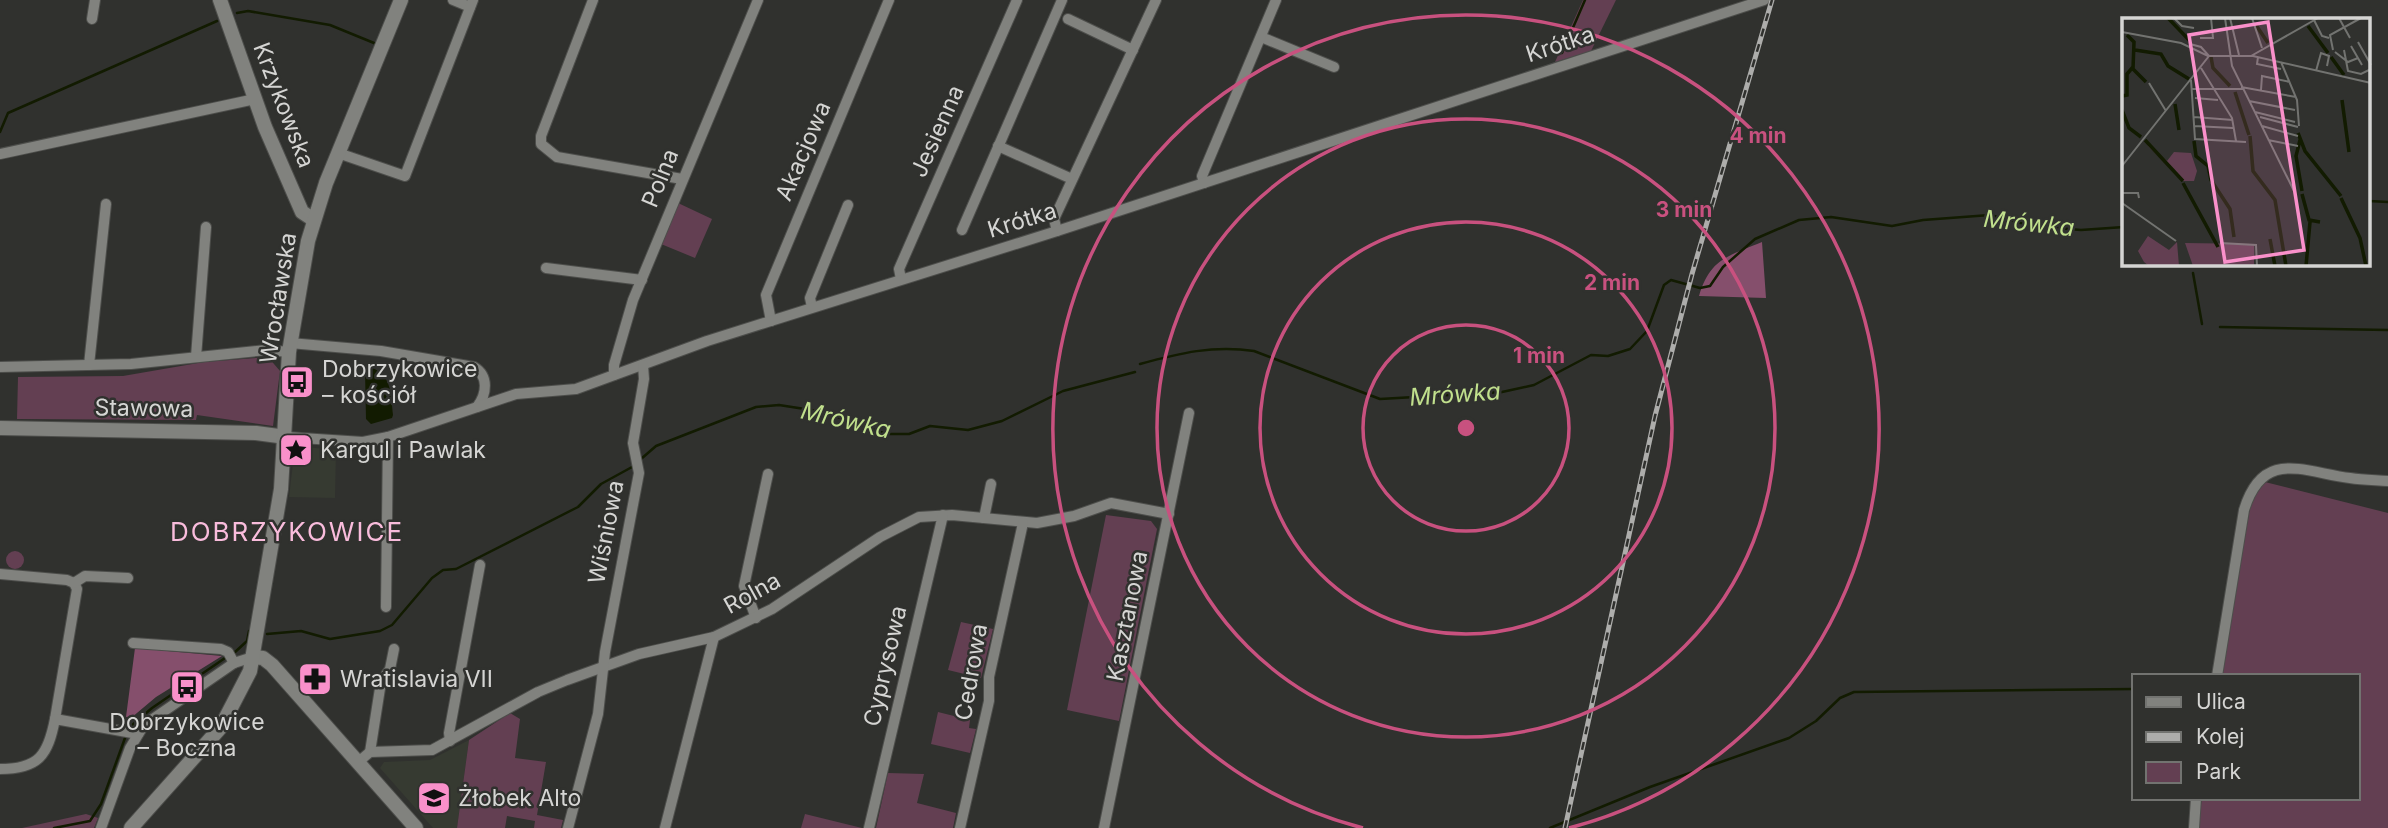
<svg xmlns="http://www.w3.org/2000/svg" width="2388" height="828" font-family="Inter,sans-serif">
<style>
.built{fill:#363a31}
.green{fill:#633f52}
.forest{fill:#854f6c}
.water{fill:#121b01}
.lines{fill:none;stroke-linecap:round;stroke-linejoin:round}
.stream{stroke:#121b01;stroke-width:2.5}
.street-casing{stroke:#4d4e4b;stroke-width:12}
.secondary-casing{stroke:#4d4e4b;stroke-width:16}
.street{stroke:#81827e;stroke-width:10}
.secondary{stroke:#81827e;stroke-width:14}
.rail-casing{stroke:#adadab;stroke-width:5}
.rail{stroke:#30312e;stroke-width:2.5;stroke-dasharray:8;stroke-linecap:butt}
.ring{fill:none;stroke:#c8517f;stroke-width:3.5}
.labels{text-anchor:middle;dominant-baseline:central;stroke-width:5;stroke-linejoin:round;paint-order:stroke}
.street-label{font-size:23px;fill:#d5d5d3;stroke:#30312e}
.poi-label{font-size:23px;fill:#d5d5d3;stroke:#30312e;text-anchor:start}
.water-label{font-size:24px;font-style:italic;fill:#c1e08d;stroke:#30312e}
.quarter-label{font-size:26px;letter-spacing:2px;fill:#f9bcdc;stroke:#30312e}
.inset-river{fill:none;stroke:#121b01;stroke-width:3.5}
.inset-road{fill:none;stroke:#727370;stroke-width:2}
.view{fill:#f990ca;fill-opacity:0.15;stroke:#f990ca;stroke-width:3.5}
.inset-edge{fill:none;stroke:#d5d5d3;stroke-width:3.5}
.centre{fill:#c8517f;stroke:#30312e;stroke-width:3.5}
.ring-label{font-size:21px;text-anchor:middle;font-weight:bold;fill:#c8517f;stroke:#30312e;stroke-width:5;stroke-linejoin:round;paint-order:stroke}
</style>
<rect width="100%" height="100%" fill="#30312e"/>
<!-- built -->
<g class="built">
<polygon points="295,446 336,450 335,498 289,497"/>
<polygon points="469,740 457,828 433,828 380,768 384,762 430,760"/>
</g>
<!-- green -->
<g class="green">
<polygon points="1583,0 1616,0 1591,51 1555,62"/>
<polygon points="678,203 712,219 695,258 661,244"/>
<polygon points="268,357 280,371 273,426 197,415 196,420 17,419 18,377 123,376 204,362"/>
<polygon points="2265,482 2388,513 2388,828 2197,828 2202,798 2358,798 2358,676 2222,676 2251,501"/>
<polygon points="1106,515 1151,521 1157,529 1119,721 1067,710"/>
<circle cx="15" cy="560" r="9"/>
<polygon points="961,622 993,629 981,678 948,670"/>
<polygon points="938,712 970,720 969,728 976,729 970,753 931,744"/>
<polygon points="510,713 520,719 515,758 546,762 537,815 563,820 561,828 534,828 535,821 507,816 505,828 457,828 469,740"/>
<polygon points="888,773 924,774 917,803 956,813 953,828 876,828"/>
<polygon points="86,814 98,818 94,828 22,828"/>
<polygon points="805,814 862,828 801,828"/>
</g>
<!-- forest -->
<g class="forest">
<path d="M1762 242 1766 298 1699 296C1710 258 1729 256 1762 242Z"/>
<polygon points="135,648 222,656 156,697 131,718 126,717"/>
</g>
<!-- water -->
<path class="water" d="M369 367C392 373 391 395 393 415L392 418 371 424 366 419 365 370Z"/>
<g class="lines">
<!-- stream -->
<g class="stream">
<polyline points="237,13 248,11 330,25 374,43"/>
<polyline points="1562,53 1585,0"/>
<polyline points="0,132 8,113 217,21"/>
<polyline points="2369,201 2388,202"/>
<polyline points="2193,273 2202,324"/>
<polyline points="2220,327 2388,330"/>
<path d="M1140 364C1180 353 1213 345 1254 351L1380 399 1502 392 1534 385 1591 355 1608 356 1630 349 1647 331 1664 285 1671 280 1700 288 1710 286 1723 267 1755 239 1799 220 1831 217 1892 226 1923 220 1990 215 2033 226 2081 230 2124 227"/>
<polyline points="641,459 656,446 756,407 779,405 824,412 886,434 909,434 930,426 968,430 1002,421 1063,391 1135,372"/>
<polyline points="267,634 301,631 330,639 380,631 392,625 432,578 443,570 456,569 578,507 601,484 632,467"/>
<polyline points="234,653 247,641 249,631"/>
<polyline points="131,726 152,708 228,656"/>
<polyline points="54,828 90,821 101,804 125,738"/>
<polyline points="1550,828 1650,787 1789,738 1816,721 1840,698 1854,692 2134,689"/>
</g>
<!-- street casing -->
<g class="street-casing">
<g id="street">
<polyline points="453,0 470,7"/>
<polyline points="593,0 541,136 541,144 557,157 682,179"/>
<polyline points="92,19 95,0"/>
<polyline points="1068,19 1133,50"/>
<polyline points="1261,37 1334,67"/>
<polyline points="998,146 1072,179"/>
<polyline points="338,153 405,176 473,0"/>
<polyline points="0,154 255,99"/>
<polyline points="1204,183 1202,176 1276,0"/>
<polyline points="962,230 1062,0"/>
<polyline points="1057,231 1054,219 1156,0"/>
<polyline points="546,268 642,280"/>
<polyline points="901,279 899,269 1017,0"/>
<polyline points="812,307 810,298 848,205"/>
<polyline points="771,321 766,295 889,0"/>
<path d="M290 343 381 351 474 367C489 376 487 394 477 407"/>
<polyline points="196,357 206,227"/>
<polyline points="89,365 106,204"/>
<polyline points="0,367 131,364 267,350 289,352"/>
<polyline points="614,375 614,365 633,300 758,0"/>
<polyline points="286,437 363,442 388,437 516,394 576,389 707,341 1057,231 1764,0"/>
<polyline points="984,518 991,484"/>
<polyline points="0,574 67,580 74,583 77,589 55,719"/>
<polyline points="74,583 85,576 128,578"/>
<polyline points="386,607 388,437"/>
<polyline points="756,618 744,586 768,474"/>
<polyline points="133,643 221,649 228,652 234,663"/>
<path d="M2217 676 2244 510C2263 448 2303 472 2350 478 2363 480 2375 480 2388 481"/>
<polyline points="450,741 449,733 480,565"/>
<polyline points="370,752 381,682 390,669 394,649"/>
<polyline points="357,763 370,752 432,750 538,692 567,680 639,654 714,637 772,609 880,537 919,517 952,515 1037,523 1074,516 1111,503 1169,514"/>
<path d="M0 769C39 769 48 755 55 719L138 734"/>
<polyline points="101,828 130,748 144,725 234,663 253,657"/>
<polyline points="568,828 598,714 605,652 639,473 633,443 644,379 643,365"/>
<polyline points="665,828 714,637"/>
<polyline points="869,828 943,515"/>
<polyline points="960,828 989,701 989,677 1023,523"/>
<polyline points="1104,828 1189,413"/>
<polyline points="2194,828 2196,798"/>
</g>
</g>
<!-- secondary casing -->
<g class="secondary-casing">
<g id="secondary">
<polyline points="220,0 265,127 302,212 314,220"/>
<polyline points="0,428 256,433 286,437"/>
<polyline points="253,657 263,658 272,665 416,828"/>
<polyline points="131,828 221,727 250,671 281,489 289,352 308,241 326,183 401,0"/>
</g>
</g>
<!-- street -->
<use href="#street" class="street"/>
<!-- secondary -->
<use href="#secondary" class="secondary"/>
<!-- rail casing -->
<g class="rail-casing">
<polyline id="rail" points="1565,828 1655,416 1692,274 1772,0"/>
</g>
<!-- rail -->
<use href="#rail" class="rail"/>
</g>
<!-- distance rings -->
<g class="ring">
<circle cx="1466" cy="428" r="103"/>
<circle cx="1466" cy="428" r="206"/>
<circle cx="1466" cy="428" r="309"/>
<path d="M1363 828A413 413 0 1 1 1569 828"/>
</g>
<!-- icons -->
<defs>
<g id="bus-square" transform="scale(1.75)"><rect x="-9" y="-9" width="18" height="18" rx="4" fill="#f990ca" stroke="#30312e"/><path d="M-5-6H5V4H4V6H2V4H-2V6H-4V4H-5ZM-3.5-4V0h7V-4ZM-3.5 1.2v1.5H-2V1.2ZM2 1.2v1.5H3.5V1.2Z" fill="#111"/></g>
<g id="sight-square" transform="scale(1.75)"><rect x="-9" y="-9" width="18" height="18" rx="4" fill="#f990ca" stroke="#30312e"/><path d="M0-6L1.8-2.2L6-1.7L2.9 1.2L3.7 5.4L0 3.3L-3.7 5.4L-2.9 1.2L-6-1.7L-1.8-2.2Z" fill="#111"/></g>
<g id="pharmacy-square" transform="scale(1.75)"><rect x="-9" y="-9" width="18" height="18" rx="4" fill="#f990ca" stroke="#30312e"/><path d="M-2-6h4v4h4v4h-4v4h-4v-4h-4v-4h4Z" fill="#111"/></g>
<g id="school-square" transform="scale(1.75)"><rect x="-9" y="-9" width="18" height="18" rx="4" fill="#f990ca" stroke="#30312e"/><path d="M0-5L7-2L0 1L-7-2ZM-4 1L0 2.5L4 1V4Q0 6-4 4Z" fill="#111"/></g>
</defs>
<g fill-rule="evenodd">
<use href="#bus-square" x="297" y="382"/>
<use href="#sight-square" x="296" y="450"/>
<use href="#pharmacy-square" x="315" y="679"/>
<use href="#bus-square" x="187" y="687"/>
<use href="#school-square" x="434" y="798"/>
</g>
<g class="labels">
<!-- street labels -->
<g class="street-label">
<text transform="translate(1560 44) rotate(-18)">Krótka</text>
<text transform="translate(284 105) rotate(69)">Krzykowska</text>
<text transform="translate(937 131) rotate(-66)">Jesienna</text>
<text transform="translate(803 151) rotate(-67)">Akacjowa</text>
<text transform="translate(660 178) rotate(-68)">Polna</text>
<text transform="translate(1022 220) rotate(-17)">Krótka</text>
<text transform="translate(278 298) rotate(-81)">Wrocławska</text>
<text transform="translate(144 408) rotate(1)">Stawowa</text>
<text transform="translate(606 532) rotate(-79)">Wiśniowa</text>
<text transform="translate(752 593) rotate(-29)">Rolna</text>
<text transform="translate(1127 616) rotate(-79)">Kasztanowa</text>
<text transform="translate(885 666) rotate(-77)">Cyprysowa</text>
<text transform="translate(971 672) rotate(-80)">Cedrowa</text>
</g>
<!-- poi labels -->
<g class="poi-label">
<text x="322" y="369">Dobrzykowice<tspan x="322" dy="26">– kościół</tspan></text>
<text x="320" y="450">Kargul i Pawlak</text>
<text x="340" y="679">Wratislavia VII</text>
<text x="187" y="722" text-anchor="middle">Dobrzykowice<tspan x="187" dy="26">– Boczna</tspan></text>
<text x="458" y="798">Żłobek Alto</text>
</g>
<!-- water labels -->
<g class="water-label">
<text transform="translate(2029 223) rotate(6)">Mrówka</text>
<text transform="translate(1455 394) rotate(-4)">Mrówka</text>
<text transform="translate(846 420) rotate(13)">Mrówka</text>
</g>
<!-- quarter labels -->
<g class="quarter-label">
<text x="287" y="531">DOBRZYKOWICE</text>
</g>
</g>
<!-- overview -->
<g transform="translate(2122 18)">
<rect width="248" height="248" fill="#30312e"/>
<path d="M25 127 45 143 52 134 69 135 75 153 72 163H60ZM26 218 47 232 55 224 57 248H27L22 244 16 233ZM63 225 132 226V248H71Z" fill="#633f52"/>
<path class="inset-river" d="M46 0 68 23M134 7 146 25M186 8 206 35M5 17 12 24 11 51 24 64M13 32 39 36 46 48 67 61M89 39 91 50 108 68M209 39 222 57M113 74 127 117M0 78 5 77V56L11 49M220 82 227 134M53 86 57 112M0 92 7 110 19 119M176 115 183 133 219 178M128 118 131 153 153 182 164 248M23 122 61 163M178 122 174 138 180 173M72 123 74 138 86 148 89 162 108 191 112 219M61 165 96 229M180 176 187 202 198 204M219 180 238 220 244 248M148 221 153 248M184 248 188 204"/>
<path class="inset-road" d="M52 0 60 8 72 10M103 0 110 48 172 173M108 0 117 37M130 0 140 30M217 0 228 20M192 2 200 18 207 20M0 14 59 25 86 38H131L249 65M78 20H91L89 0M236 24 249 47M68 26 79 29 87 38M229 28 240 47M211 32 208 17 239 0M222 32 226 53 239 56 249 51M213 34 226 44 236 40M129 38 196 0M136 39 135 46 159 51M159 44 175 82 177 108M79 50 110 100 114 123M194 53 199 35 207 38 205 48M69 62 73 121 124 124M27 65 44 93M119 69 174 79M70 71H121M139 72 140 58 168 64M73 80 96 82M127 83 173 92M133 94 173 104M72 99 111 102M138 99 176 109M72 108 111 110M140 108 176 118M146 122 176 128M0 148 87 38M0 175H16L17 180M0 185 54 223M98 225 134 227 135 248"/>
<path class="view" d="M146 4 182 232 103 244 67 17Z"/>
<rect width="248" height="248" class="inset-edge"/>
</g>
<circle cx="1466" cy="428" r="10" class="centre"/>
<g class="ring-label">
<text x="1758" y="143">4 min</text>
<text x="1684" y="217">3 min</text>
<text x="1612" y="290">2 min</text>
<text x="1539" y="363">1 min</text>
</g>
<!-- legend -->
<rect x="2132" y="674" width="228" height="126" fill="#30312e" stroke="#727370" stroke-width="2"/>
<rect x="2146" y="697" width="35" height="10" fill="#81827e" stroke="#727370" stroke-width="2"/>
<text x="2196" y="709" font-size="21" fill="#d5d5d3">Ulica</text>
<rect x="2146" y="732" width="35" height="10" fill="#adadab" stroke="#727370" stroke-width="2"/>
<text x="2196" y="744" font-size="21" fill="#d5d5d3">Kolej</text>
<rect x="2146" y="762" width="35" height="21" fill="#633f52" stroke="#727370" stroke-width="2"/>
<text x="2196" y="779" font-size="21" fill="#d5d5d3">Park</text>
</svg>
